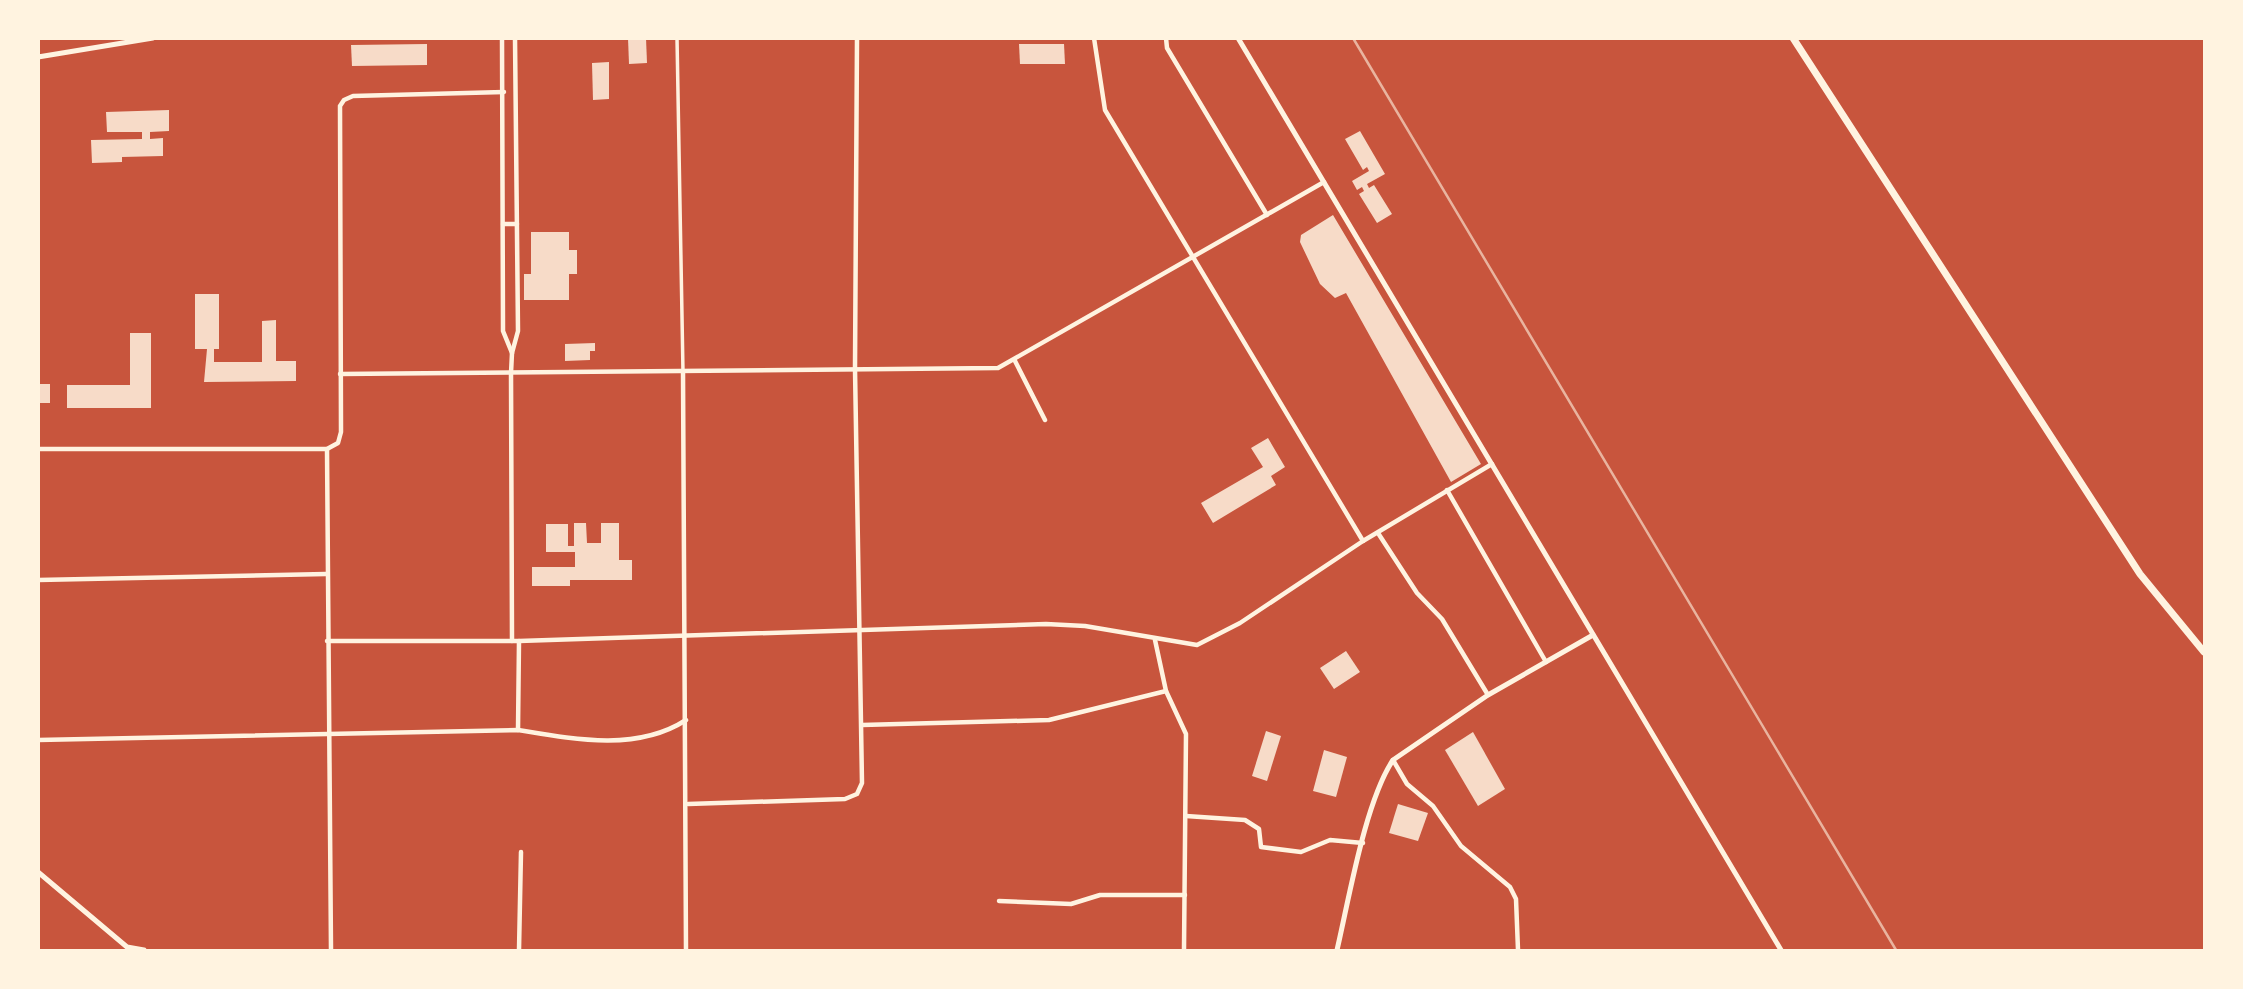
<svg xmlns="http://www.w3.org/2000/svg" width="2243" height="989" font-family="'Golos Text',sans-serif">
<style>
.building{fill:#f7dbc8}
.lines{fill:none;stroke-linecap:round;stroke-linejoin:round}
.pedestrian{stroke:#fff3e0;stroke-width:3.5}
.minor{stroke:#fff3e0;stroke-width:4.5}
.tertiary{stroke:#fff3e0;stroke-width:5}
.trunk{stroke:#fff3e0;stroke-width:7}
.rail{stroke:#e9b49f;stroke-width:2.5}
</style>
<rect width="100%" height="100%" fill="#c8553d"/>
<!-- building -->
<g class="building">
<polygon points="628,38 646,38 647,63 629,64"/>
<polygon points="427,44 427,65 352,66 351,45"/>
<polygon points="1019,44 1064,44 1065,64 1020,64"/>
<polygon points="609,62 609,99 593,100 592,63"/>
<polygon points="169,110 169,131 150,132 150,139 163,138 163,156 122,157 122,162 92,163 91,140 142,139 142,132 107,132 106,112"/>
<polygon points="1360,131 1385,174 1367,184 1369,188 1374,185 1392,214 1377,223 1359,194 1364,191 1362,187 1357,190 1352,181 1369,171 1367,167 1363,170 1345,139"/>
<polygon points="1333,215 1481,464 1451,482 1346,293 1335,298 1320,284 1300,242 1301,235"/>
<polygon points="531,232 569,232 569,250 577,250 577,274 569,274 569,300 524,300 524,274 531,274"/>
<polygon points="195,294 219,294 219,349 214,349 214,362 262,362 262,321 276,320 276,361 296,361 296,381 204,382 207,349 195,349"/>
<polygon points="130,333 151,333 151,408 67,408 67,385 130,385"/>
<polygon points="595,343 595,351 590,351 590,360 565,361 565,344"/>
<rect x="38" y="384" width="12" height="19"/>
<polygon points="1268,438 1285,467 1271,476 1276,485 1213,523 1201,503 1263,467 1251,448"/>
<polygon points="574,523 586,523 587,543 601,543 601,523 619,523 619,560 632,560 632,580 570,580 570,586 532,586 532,567 575,567 575,552 546,552 546,524 568,524 568,546 574,546"/>
<polygon points="1346,651 1360,672 1334,689 1320,668"/>
<polygon points="1266,731 1281,736 1267,781 1252,776"/>
<polygon points="1473,732 1505,789 1478,806 1445,750"/>
<polygon points="1324,750 1347,757 1336,797 1313,791"/>
<polygon points="1398,804 1428,813 1418,841 1389,833"/>
</g>
<g class="lines">
<!-- pedestrian -->
<polyline class="pedestrian" points="677,38 683,372"/>
<!-- minor -->
<g class="minor">
<polyline points="502,38 503,331 512,353"/>
<polyline points="1094,38 1105,110 1363,541"/>
<polyline points="1166,38 1167,48 1267,215"/>
<polyline points="503,224 517,224"/>
<polyline points="1015,361 1045,420"/>
<polyline points="683,372 686,950"/>
<polyline points="340,374 998,368 1324,182"/>
<polyline points="38,449 327,449 338,443 341,432 340,106 344,100 353,96 504,92"/>
<polyline points="327,449 331,950"/>
<polyline points="1447,490 1546,662"/>
<polyline points="1378,533 1417,593 1442,619 1488,695"/>
<polyline points="38,580 326,574"/>
<polyline points="1155,640 1166,691 1186,734 1184,950"/>
<polyline points="327,641 519,641 1046,624 1085,626 1197,645 1240,623 1363,541 1492,464"/>
<polyline points="512,641 511,373 512,353 518,331 515,38"/>
<polyline points="862,725 1049,720 1166,691"/>
<polyline points="518,730 519,641"/>
<path d="M38 740 518 730C572 739 637 752 686 720"/>
<polyline points="1393,760 1407,784 1433,806 1461,846 1510,887 1516,899 1518,950"/>
<polyline points="688,804 845,799 857,794 862,783 855,369 857,38"/>
<polyline points="1186,816 1245,820 1259,829 1261,847 1301,852 1330,840 1363,843"/>
<polyline points="999,901 1071,904 1100,895 1185,895"/>
<polyline points="519,950 521,852"/>
</g>
<!-- tertiary -->
<g class="tertiary">
<polyline points="1238,38 1781,950"/>
<polyline points="38,57 153,38"/>
<polyline points="38,872 127,947 144,950"/>
<path d="M1337 950C1349 899 1365 802 1393 760L1488 695 1593 635"/>
</g>
<!-- trunk -->
<polyline class="trunk" points="1793,38 2140,574 2204,652"/>
<!-- rail -->
<polyline class="rail" points="1353,38 1896,950"/>
</g>
<!-- border -->
<rect width="2243" height="989" fill="none" stroke="#fff3e0" stroke-width="80"/>
</svg>
